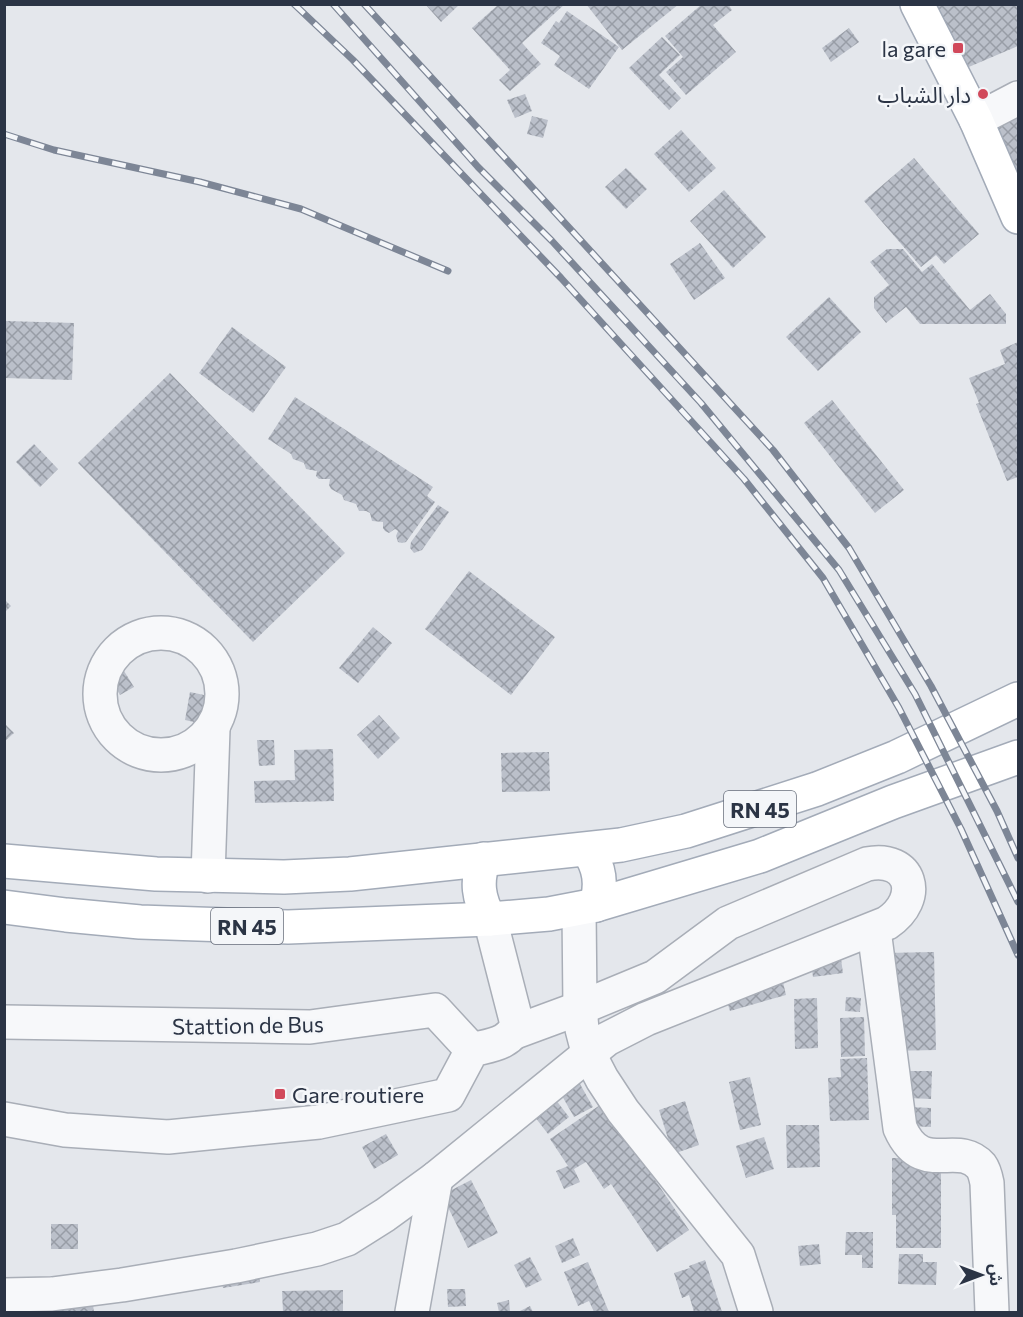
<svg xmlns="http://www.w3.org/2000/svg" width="1023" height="1317" font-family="Commissioner,'Noto Sans Arabic',sans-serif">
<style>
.building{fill:url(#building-cross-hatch)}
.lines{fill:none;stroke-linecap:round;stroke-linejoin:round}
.minor-casing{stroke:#a9aeb7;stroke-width:36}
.major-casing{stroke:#a3abb8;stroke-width:36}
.minor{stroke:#f7f8fa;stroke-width:33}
.major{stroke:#fff;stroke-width:33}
.rail-casing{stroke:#7d8696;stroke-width:7}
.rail{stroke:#f4f6f9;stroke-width:4.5;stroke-dasharray:14;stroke-linecap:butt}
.poi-dot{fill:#d1495b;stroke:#f4f6f9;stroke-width:2}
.labels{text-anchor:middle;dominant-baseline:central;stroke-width:5;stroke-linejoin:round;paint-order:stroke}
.shield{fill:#f4f6f9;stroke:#676e7b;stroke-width:1.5}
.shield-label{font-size:21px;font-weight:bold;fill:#2b3445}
.poi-label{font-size:22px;fill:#2b3445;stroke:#f4f6f9;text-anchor:end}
.street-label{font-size:22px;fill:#2b3445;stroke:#f4f6f9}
</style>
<defs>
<pattern id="building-cross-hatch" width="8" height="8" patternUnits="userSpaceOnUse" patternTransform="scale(1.5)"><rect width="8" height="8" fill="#bbc0ca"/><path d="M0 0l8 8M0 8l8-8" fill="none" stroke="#989da6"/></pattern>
</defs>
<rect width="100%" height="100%" fill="#e4e7ec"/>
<!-- building -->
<g class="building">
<polygon points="425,4 460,4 441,22"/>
<polygon points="499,4 565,4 522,43 541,64 510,91 499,80 510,70 472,28"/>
<polygon points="586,4 679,4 622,50"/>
<polygon points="702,4 728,4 732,10 713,25 736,52 686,95 666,72 683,57 665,36"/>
<polygon points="920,4 1018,4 1018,46 950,75"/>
<polygon points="567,11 619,47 589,89 554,65 560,56 541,43 556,21 559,23"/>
<polygon points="849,28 859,42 831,62 822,48"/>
<polygon points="662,37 680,55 659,75 681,98 669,110 629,68"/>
<polygon points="525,94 532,111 515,118 507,100"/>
<polygon points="1018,113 1018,192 991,124"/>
<polygon points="532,116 548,120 543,138 527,134"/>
<polygon points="681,130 716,168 689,192 654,154"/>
<polygon points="914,158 979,234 944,264 936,255 921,267 864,201"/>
<polygon points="626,168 647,189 626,209 605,187"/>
<polygon points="724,190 766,237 733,268 690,221"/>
<polygon points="700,243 725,278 694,300 670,264"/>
<polygon points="887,249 903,249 922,272 932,264 970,310 990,294 1006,314 1006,324 920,324 906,307 886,323 874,308 874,297 889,285 870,262"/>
<polygon points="829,297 861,332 818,371 786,337"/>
<polygon points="6,321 74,323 72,380 5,378"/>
<polygon points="232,327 286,367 253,413 199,373"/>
<polygon points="1018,342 1018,477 1007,481 976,404 979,403 969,378 1005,364 1000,350"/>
<polygon points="170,373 345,553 253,642 78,463"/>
<polygon points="295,397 433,487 427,496 435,502 406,542 402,543 398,542 396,536 398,531 395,529 389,533 385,531 383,528 383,522 372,521 370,513 366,511 359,511 356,504 344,500 342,495 331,489 329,485 330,479 319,479 316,476 317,471 306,469 304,463 293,459 291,454 268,439"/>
<polygon points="832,400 904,490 875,513 804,423"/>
<polygon points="34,444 58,469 40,487 16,462"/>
<polygon points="438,505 449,512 422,550 414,553 410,548 411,542"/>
<polygon points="469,571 555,637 511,695 425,629"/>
<polygon points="4,599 11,606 4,613"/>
<polygon points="373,627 392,643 358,683 339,668"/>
<polygon points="124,671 134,687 120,695 111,679"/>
<polygon points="190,692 227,700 221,728 185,720"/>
<polygon points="379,715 400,738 378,759 357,735"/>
<polygon points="4,723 14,733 4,742"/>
<polygon points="257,740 274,740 275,765 259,766"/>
<polygon points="333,749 334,801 255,803 254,781 295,780 294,750"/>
<polygon points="549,752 550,791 502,792 501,753"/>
<polygon points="934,952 936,1050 889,1051 887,953"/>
<polygon points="841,959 843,973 813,977 811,963"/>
<polygon points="783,982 786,995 730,1011 726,999"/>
<polygon points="846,997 861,998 860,1012 845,1011"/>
<polygon points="817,998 818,1048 795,1049 794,999"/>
<polygon points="864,1017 865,1056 841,1057 840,1018"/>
<polygon points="867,1058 869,1120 830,1121 828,1078 841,1077 840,1059"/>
<polygon points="910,1071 932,1071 931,1099 909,1098"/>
<polygon points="576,1077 593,1107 574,1117 557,1087"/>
<polygon points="750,1077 761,1125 740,1130 729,1082"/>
<polygon points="549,1091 569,1117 548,1134 528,1108"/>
<polygon points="685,1101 699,1145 673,1154 659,1110"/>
<polygon points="603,1103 689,1230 657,1252 611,1184 604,1189 586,1162 574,1169 580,1182 564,1189 556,1171 568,1166 550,1139"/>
<polygon points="910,1107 931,1108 931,1127 909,1126"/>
<polygon points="786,1125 819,1125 820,1167 787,1168"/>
<polygon points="386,1134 398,1155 374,1169 362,1147"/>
<polygon points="764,1137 774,1169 746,1178 736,1146"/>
<polygon points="892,1158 941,1158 941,1248 896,1248 896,1215 892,1215"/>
<polygon points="471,1180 498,1233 468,1248 442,1195"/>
<rect x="51" y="1224" width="27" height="25"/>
<polygon points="846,1232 873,1232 873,1268 862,1268 862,1255 845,1255"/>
<polygon points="573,1238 580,1255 562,1263 555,1246"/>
<polygon points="819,1244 821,1264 800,1266 798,1246"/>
<polygon points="899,1254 923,1254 923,1262 937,1262 936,1285 898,1284"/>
<polygon points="530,1257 542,1280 526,1288 514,1265"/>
<polygon points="705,1260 722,1312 694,1312 689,1295 682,1298 674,1273 690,1268 689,1266"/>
<polygon points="588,1262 609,1312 594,1312 589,1301 578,1306 564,1272"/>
<polygon points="257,1266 260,1282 223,1288 220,1272"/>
<polygon points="447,1289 465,1289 466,1306 448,1307"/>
<polygon points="343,1290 343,1312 283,1312 282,1291"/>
<polygon points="509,1300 510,1312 499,1312 497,1303"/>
<polygon points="93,1305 94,1312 58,1312 58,1309"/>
<polygon points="530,1306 533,1312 518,1312"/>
</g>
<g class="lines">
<!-- minor casing -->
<g class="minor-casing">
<g id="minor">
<polyline points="976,120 1018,98"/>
<circle cx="161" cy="694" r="61"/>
<polyline points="208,876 213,729"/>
<polyline points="579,909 580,1008 582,1029 588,1052 602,1079 623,1111 738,1255 756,1312"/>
<path d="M874 930 900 1128C922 1178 957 1139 981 1166 984 1170 986 1178 987 1183L992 1312"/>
<polyline points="4,1022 310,1027 435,1010 472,1050"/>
<path d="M4 1119 65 1130 168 1137 319 1122 448 1095 472 1050C490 1045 511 1044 517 1024L490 919"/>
<path d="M4 1295 52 1294 122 1285 236 1266 317 1249 347 1239 385 1215 436 1178 607 1039 646 1019 887 923C924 898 911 855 867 864L728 923 655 977 580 1008 515 1032"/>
<polyline points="412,1312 436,1178"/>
</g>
</g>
<!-- major casing -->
<g class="major-casing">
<g id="major">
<polyline points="917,4 976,120 1018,217"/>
<path d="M588 850C600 868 602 884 596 905"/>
<path d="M484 859C476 881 478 899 490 919"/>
<polyline points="4,861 156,874 284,877 350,874 621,845 686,831 817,789 897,757 1018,699"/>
<polyline points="4,907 66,915 140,922 288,927 490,919 549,914 596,905 760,856 893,802 1018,757"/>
</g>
</g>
<!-- minor -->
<use href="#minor" class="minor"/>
<!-- major -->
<use href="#major" class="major"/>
<!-- rail casing -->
<g class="rail-casing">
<g id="rail">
<polyline points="294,4 353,60 561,278 744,479 823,578 899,708 961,829 1018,955"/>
<polyline points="333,4 478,167 552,241 701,403 839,570 915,694 1018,902"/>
<polyline points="364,4 773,450 849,548 931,686 997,811 1018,858"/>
<polyline points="4,134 54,150 200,182 301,209 448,271"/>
</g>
</g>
<!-- rail -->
<use href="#rail" class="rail"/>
</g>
<!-- markers -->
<g class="poi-dot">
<rect x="952" y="42" width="12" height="12" rx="3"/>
<circle cx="983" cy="94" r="6"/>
<rect x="274" y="1088" width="12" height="12" rx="3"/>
</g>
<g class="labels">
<!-- shield labels -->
<g class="shield">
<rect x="724" y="791" width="72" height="36" rx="4.5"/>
<rect x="211" y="908" width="72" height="36" rx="4.5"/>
</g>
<g class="shield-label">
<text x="760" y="809">RN 45</text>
<text x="247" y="926">RN 45</text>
</g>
<!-- poi labels -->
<g class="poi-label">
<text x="946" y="48">la gare</text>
<text x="971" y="94">دار الشباب</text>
<text x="292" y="1094" text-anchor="start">Gare routiere</text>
</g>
<!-- street labels -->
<g class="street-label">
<text transform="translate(248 1025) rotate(-1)">Stattion de Bus</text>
</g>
</g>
<!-- border -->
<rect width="1023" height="1317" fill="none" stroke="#2b3445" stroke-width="12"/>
<!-- north arrow -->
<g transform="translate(981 1275) rotate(90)" stroke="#f4f6f9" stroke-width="4.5" paint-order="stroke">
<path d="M0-4.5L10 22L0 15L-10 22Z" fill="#2b3445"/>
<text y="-9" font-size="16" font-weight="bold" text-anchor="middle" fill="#2b3445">ش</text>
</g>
</svg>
